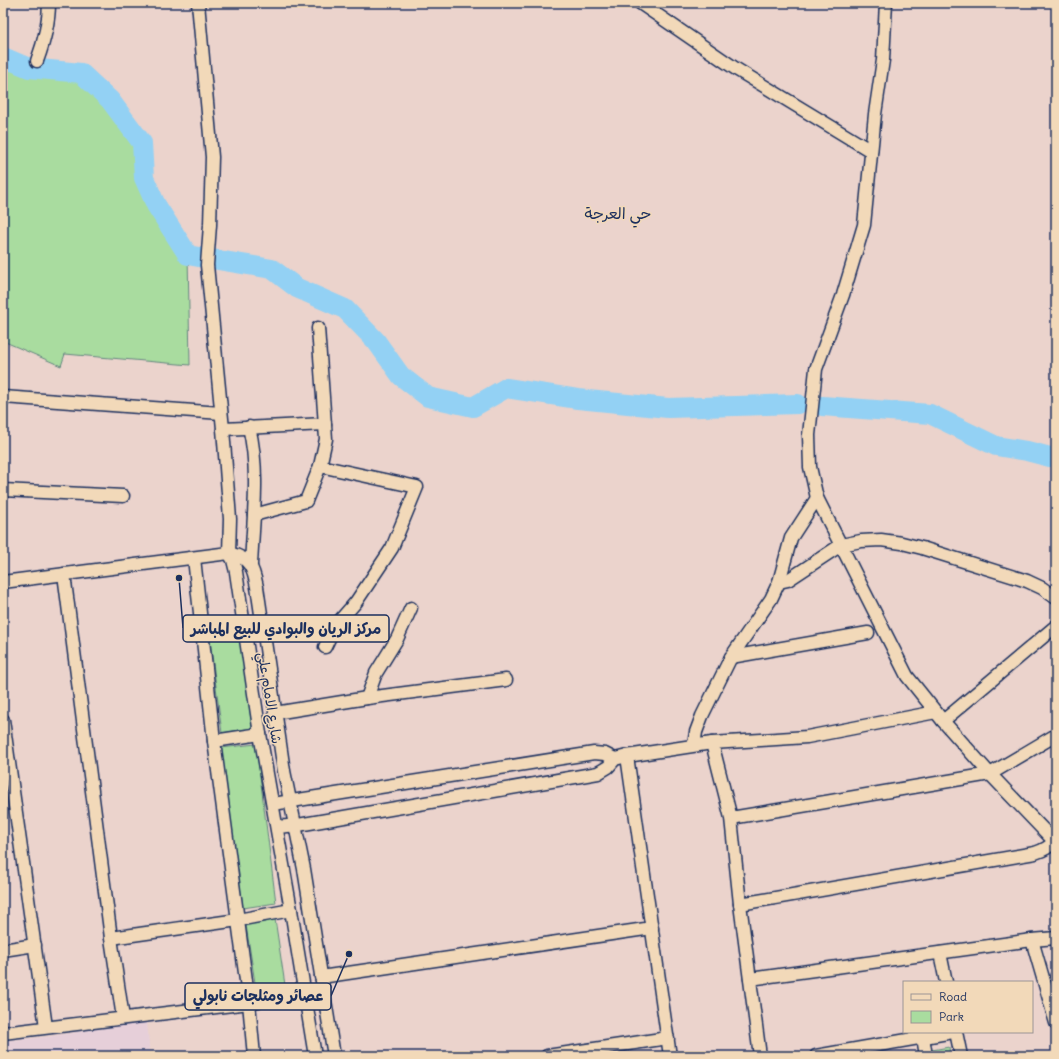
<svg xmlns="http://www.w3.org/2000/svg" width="1059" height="1059" font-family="Delius,'Playpen Sans Arabic',sans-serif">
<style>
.built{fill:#e6cfd9}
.green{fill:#a9dc9f;stroke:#62867e}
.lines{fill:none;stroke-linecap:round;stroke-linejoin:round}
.river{stroke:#93d1f4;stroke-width:20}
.minor-casing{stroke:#1b2f5e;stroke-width:15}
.minor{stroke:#f2d9b9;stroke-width:12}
.labels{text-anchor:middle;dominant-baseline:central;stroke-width:3;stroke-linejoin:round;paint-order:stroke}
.street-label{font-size:14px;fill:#1b2f5e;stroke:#f2d9b9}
.quarter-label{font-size:16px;fill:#1b2f5e;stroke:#f2d9b9}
.leader{fill:none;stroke:#1b2f5e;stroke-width:1.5}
.callout-dot{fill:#1b2f5e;stroke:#f2d9b9;stroke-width:1.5}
.callout{fill:#f2d9b9;stroke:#1b2f5e;stroke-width:1.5}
.callout-label{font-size:15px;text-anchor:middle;font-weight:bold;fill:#1b2f5e}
</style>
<rect width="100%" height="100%" fill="#ebd3cc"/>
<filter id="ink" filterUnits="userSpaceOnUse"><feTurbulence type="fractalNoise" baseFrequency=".025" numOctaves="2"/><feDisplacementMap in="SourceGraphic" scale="8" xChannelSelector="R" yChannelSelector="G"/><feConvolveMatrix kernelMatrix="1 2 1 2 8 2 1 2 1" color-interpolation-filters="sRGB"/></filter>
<g filter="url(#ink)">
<!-- built -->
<polygon class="built" points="147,1021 150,1056 3,1056 3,1041 46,1037"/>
<!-- green -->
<g class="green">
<polygon points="3,57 29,68 81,73 110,100 142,143 144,179 156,205 188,255 190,365 65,354 61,366 3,341"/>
<polygon points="240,629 252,728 222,733 209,632"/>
<polygon points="256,744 276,903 243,908 221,748"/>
<polygon points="275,919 285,985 256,989 246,925"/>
<polygon points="949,1047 950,1056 933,1056 932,1050"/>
</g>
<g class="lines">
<!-- river -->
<g class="river">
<polyline points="3,57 29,68 81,73 110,100 142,143 144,178 156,205 188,255 204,258"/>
<polyline points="212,259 272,269 297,288 345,309 376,341 401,376 428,397 473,407 506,388 578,399 668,408 798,404"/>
<polyline points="822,406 930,414 996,446 1027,451 1050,457 1056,457"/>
</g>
<!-- minor casing -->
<g class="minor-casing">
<g id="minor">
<polyline points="198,3 212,157 210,225 207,265 223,429 230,519 229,553"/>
<polyline points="640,3 736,69 871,151"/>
<polyline points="886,3 883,60 875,114 864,225 843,295 816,369 809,435 810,467 817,498 907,676 943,721 990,774 1056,843"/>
<path d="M37 61C44 42 49 23 49 3"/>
<polyline points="3,397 221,413"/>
<path d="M249 427C260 472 253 519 251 565"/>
<polyline points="223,429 325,424"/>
<polyline points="320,466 417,487 392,548 356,602 335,626 325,647"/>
<polyline points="3,490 123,496"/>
<polyline points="254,515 306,501 320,466 326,439 318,328"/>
<polyline points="229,553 233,560 236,572 260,734 291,910 315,1056"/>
<polyline points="194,558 214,741 249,1003 254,1056"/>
<polyline points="64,574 111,938 123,1018"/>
<path d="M3 582 229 553C250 558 253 567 257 587L284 771 304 869 334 1056"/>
<polyline points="779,582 788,580 841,545 861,541 881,540 902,543 922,548 1027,581 1042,588 1056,598"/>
<polyline points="731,657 868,633"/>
<polyline points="367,698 376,673 397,639 411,608"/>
<polyline points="275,713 367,698 506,680"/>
<polyline points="3,720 46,1027"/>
<polyline points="943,721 1056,626"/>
<polyline points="214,741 260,734"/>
<polyline points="712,743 731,818 740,904 760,1056"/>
<polyline points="694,745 696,732 702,716 731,657 771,599 779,582 791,538 817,498"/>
<polyline points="627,756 670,1056"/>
<polyline points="273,804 594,753 605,754 615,759"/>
<polyline points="731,818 990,774 1056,735"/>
<polyline points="277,827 298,825 598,773 608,767 615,759 627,756 712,743 807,737 936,712"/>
<path d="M740 904 1035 853C1044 850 1050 847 1056 839"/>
<polyline points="111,938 238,920 291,910"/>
<polyline points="1032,940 1056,1023"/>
<polyline points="3,950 35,945"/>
<polyline points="940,953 946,982"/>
<polyline points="321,977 652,928"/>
<polyline points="750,979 1032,940 1056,938"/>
<polyline points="956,1032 961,1056"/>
<polyline points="3,1033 249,1003 305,992"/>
<polyline points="923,1037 926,1056"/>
<polyline points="547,1056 668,1038"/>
<polyline points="816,1056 953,1032"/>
</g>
</g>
<!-- minor -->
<use href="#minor" class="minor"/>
</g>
</g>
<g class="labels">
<!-- street labels -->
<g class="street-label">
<text transform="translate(270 698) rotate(81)">شارع الامام علي</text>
</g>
<!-- quarter labels -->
<g class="quarter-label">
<text x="618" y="213">حي العرجة</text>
</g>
</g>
<!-- callouts -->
<path class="leader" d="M179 578L183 628M349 954L331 996"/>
<g class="callout-dot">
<circle cx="179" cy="578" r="4"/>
<circle cx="349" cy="954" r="4"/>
</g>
<g class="callout">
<rect x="183" y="615" width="206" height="27" rx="4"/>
<rect x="185" y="983" width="146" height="27" rx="4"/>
</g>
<g class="callout-label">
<text x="286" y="634">مركز الريان والبوادي للبيع المباشر</text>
<text x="258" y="1001">عصائر ومثلجات نابولي</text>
</g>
<!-- margin -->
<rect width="1059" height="1059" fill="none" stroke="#f2d9b9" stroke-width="16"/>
<rect x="8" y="8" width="1043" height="1043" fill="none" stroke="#1b2f5e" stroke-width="1.5" filter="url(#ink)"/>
<!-- legend -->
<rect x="903" y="981" width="130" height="52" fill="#f2d9b9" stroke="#9c9595"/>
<rect x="911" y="994" width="20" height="6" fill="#f2d9b9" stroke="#9c9595"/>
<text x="939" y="1001" font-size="12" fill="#1b2f5e">Road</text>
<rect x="911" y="1011" width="20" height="12" fill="#a9dc9f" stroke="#9c9595"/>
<text x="939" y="1021" font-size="12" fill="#1b2f5e">Park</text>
</svg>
